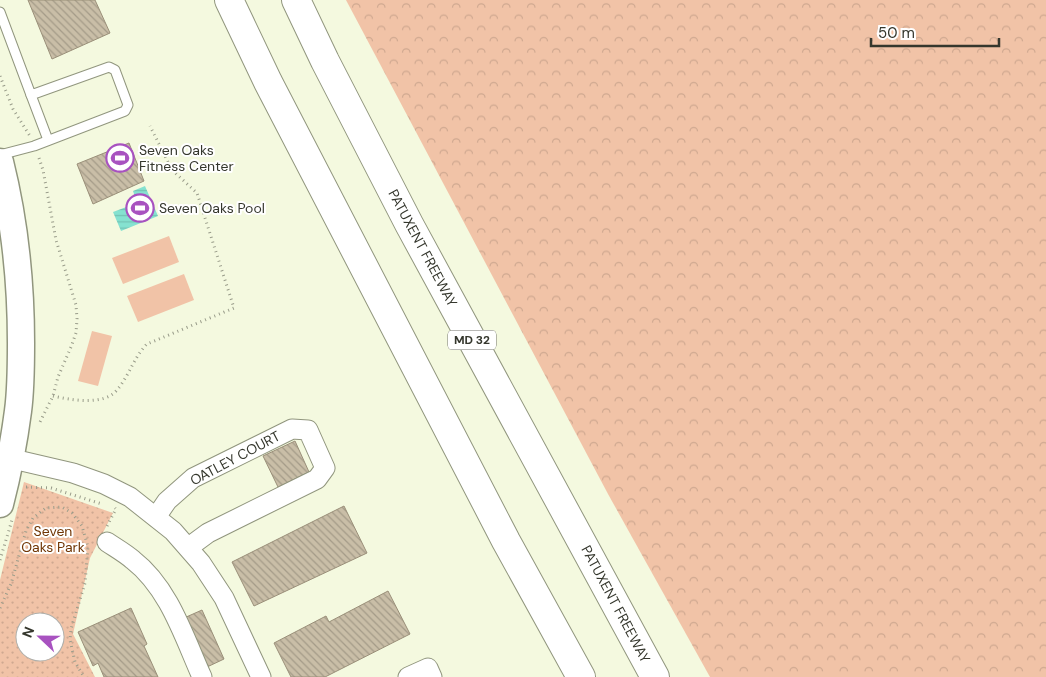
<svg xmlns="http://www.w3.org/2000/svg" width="1046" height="677" font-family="'DM Sans',sans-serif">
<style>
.forest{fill:url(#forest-crowns)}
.park{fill:url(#park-dots);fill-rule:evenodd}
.pitch{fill:#f1c3a7}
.water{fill:url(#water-rules)}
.building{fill:url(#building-back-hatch);stroke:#9a8f79}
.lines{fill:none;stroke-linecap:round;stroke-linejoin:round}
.lane-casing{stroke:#91967e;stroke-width:11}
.street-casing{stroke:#91967e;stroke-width:21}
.secondary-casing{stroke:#91967e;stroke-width:29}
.highway-casing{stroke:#91967e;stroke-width:30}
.path{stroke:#999c8a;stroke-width:3;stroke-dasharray:1 4;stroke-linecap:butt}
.lane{stroke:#fff;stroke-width:9}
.street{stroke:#fff;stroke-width:19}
.secondary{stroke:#fff;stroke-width:26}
.highway{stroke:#fff;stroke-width:28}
.labels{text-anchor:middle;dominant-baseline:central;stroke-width:4;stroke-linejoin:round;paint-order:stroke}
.shield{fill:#fff;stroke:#72736c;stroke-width:1}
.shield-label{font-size:12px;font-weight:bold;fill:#35372d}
.poi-label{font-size:14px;fill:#35372d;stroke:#fff;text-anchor:start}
.street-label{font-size:14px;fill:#35372d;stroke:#fff}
.park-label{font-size:14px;fill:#703605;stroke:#fff}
</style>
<defs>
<pattern id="forest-crowns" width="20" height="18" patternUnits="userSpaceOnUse" patternTransform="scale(1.25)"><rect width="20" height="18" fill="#f1c3a7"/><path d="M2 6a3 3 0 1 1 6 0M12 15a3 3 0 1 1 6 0" fill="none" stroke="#cfa890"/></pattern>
<pattern id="park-dots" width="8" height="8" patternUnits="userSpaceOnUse" patternTransform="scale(1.25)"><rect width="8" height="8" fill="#f1c3a7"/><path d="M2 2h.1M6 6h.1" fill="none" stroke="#cfa890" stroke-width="1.8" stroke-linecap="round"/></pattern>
<pattern id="water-rules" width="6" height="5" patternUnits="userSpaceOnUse" patternTransform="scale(1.25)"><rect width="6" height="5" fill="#85e2d0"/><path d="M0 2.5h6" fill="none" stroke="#73c2b3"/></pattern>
<pattern id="building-back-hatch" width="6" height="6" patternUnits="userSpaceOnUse" patternTransform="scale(1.25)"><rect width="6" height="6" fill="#c9bea7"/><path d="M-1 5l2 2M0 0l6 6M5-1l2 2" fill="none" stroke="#a49b88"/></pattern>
</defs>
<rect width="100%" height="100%" fill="#f4f9df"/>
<!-- forest -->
<polygon class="forest" points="346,0 1046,0 1046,677 710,677 608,494"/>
<!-- park -->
<path class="park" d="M24 482 113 513 90 558 73 634 95 677H0V580ZM25 622H55V652H25Z"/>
<!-- pitch -->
<g class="pitch">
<polygon points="169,236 179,262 123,284 112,258"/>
<polygon points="184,274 194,300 138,322 127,296"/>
<polygon points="92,331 112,336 98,386 78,381"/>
</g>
<!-- water -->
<polygon class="water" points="145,186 158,216 121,231 113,212 137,203 133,191"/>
<!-- building -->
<g class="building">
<polygon points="28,0 95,0 110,33 52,59"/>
<polygon points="129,143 144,181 93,204 77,164"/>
<polygon points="295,441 309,472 278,487 263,456"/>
<polygon points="344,506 367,553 254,606 232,562"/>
<polygon points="388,591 410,634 325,677 291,677 274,643 326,616 329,622"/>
<polygon points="131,608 147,644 144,646 158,677 104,677 98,663 93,666 78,632"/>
<polygon points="202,610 224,659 207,667 184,618"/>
</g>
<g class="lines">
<!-- lane casing -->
<g class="lane-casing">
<g id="lane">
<polyline points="0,12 31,95 109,67 115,70 128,105 125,111 34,146 0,155"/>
<polyline points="31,95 48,140"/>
</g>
</g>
<!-- street casing -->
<g class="street-casing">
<g id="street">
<polyline points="0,456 73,473 104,484 130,497 173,531 201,563 224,598 261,677"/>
<polyline points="156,517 167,501 193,478 292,429 308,430 325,468 317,479 208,533 189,547"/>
<path d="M107 542C116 548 125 553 133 560 169 588 184 637 202 677"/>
<polyline points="408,677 428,668 432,677"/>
</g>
</g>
<!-- secondary casing -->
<g class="secondary-casing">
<path id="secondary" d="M0 162C15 222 21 281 21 343 21 365 21 389 18 411 14 442 8 473 0 504"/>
</g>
<!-- highway casing -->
<g class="highway-casing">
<g id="highway">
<polyline points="229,0 268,82 506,541 581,677"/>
<polyline points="296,0 325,61 409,224 655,677"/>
</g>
</g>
<!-- path -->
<g class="path">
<polyline points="0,76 13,109 30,136"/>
<polyline points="39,158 43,170 56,240 76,305 77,319 76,333 71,347 58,377 53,396 39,424"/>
<path d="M53 396C71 400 104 406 117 390 129 376 134 357 147 344L234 308 197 193 172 170 150 126"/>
<polyline points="26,487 51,488 102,504"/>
<polyline points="107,526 116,509 115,508"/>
<polyline points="0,560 12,520"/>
<polyline points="0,608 11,584 26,531 33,518 46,508 62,507 72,513 82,526 88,547 85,583 71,629 70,640 75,662 84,677"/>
</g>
<!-- lane -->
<use href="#lane" class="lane"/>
<!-- street -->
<use href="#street" class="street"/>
<!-- secondary -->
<use href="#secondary" class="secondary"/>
<!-- highway -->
<use href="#highway" class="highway"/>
</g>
<!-- icons -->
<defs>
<g id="stadium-ring" transform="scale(1.4375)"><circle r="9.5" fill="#fff" stroke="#a852c0" stroke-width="1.5"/><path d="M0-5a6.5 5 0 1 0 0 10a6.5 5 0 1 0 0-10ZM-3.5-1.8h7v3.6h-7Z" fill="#a852c0"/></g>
</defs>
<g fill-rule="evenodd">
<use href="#stadium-ring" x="120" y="158"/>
<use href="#stadium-ring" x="140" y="208"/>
</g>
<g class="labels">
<!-- shield labels -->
<rect class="shield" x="448" y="330.5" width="48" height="19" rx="4"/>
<g class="shield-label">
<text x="472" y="340">MD 32</text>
</g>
<!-- poi labels -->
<g class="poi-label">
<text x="139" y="150">Seven Oaks<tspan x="139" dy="16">Fitness Center</tspan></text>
<text x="159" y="208">Seven Oaks Pool</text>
</g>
<!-- street labels -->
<g class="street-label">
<text transform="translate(423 248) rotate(62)">PATUXENT FREEWAY</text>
<text transform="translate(235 458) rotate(-28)">OATLEY COURT</text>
<text transform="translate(616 604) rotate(62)">PATUXENT FREEWAY</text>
</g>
<!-- park labels -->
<g class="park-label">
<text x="53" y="531">Seven<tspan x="53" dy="16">Oaks Park</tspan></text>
</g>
</g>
<!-- north arrow -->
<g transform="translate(40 637) rotate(292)"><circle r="24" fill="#ffffff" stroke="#aeafab"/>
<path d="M0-4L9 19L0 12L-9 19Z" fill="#a852c0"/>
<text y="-8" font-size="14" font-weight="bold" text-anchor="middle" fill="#35372d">N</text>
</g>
<!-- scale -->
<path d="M871 38v8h128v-8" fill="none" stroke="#35372d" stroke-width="2.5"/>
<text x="878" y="38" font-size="15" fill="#35372d" stroke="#ffffff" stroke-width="4" paint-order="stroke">50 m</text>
</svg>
